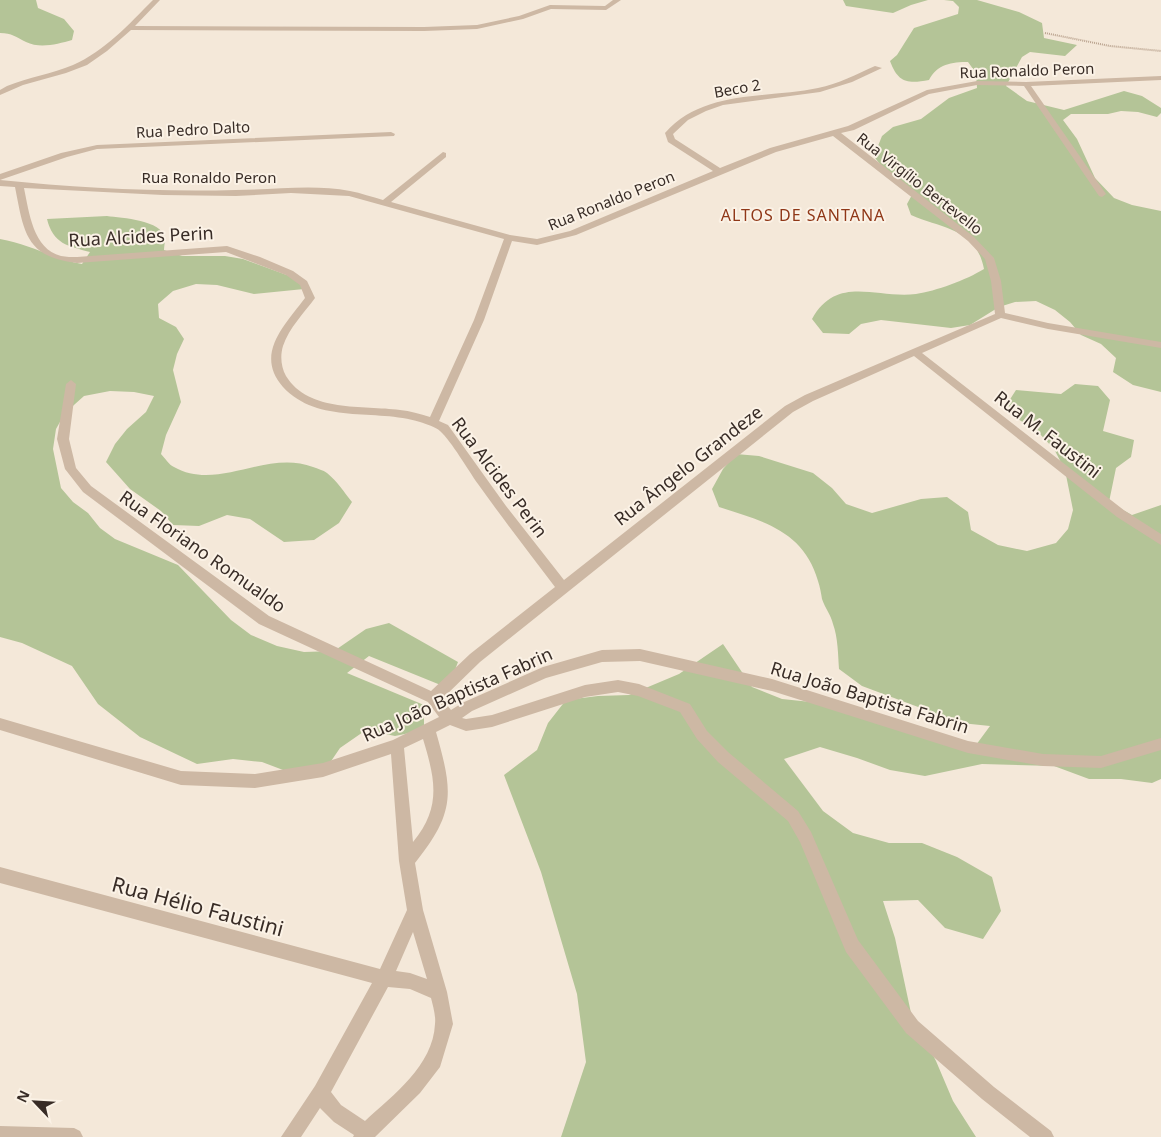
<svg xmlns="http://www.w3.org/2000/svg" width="1161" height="1137" font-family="'Noto Sans',sans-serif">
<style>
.green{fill:#b4c497}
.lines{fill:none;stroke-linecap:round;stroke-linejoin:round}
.path{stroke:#b9a28e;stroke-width:2;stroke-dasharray:1 1;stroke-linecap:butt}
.minor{fill:#cdb8a4;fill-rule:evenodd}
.labels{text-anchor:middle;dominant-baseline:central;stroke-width:4;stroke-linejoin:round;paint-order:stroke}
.far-street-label{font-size:15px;fill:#382c26;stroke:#fbf2e6}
.far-quarter-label{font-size:16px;letter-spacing:1px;fill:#8f3717;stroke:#fbf2e6}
.street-label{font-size:18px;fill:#382c26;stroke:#fbf2e6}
.near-street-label{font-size:21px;fill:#382c26;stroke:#fbf2e6}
</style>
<rect width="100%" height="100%" fill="#f4e8d9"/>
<!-- green -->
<g class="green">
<path d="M0 0H36L38 8 64 19 74 31 72 40C58 44 40 49 26 42 16 37 12 33 0 33Z"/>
<polygon points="843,0 928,0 911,5 893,13 846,6"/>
<path d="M944 0H977L1019 12 1042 23 1044 38 1077 45 1065 56 1030 52 1022 57 1006 86 1027 101 1064 110 1124 91 1142 96 1161 108V113L1157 117 1138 112 1121 111 1108 114H1071L1063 120 1077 139 1095 178 1114 198 1132 205 1161 211V392L1133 385 1113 372 1116 358 1101 344 1081 335 1070 322 1055 310 1036 301 1015 302 999 307 970 325 951 328 881 320 861 324 849 334 823 333 812 319C837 274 876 299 916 294 936 291 966 280 984 269 976 228 943 229 911 215L907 204 913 193C901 178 884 173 874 156L882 136 893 127 921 119 949 98 977 88 976 73 968 62C952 62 937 64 929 80 908 84 898 83 890 61L897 55 914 28 958 14 959 7 953 1Z"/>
<path d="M107 216C122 218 162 220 165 238 165 242 164 247 164 250L182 256H225L243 259 295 278 304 289 254 294 217 285 196 284 173 291 158 304 159 318 176 327 184 339 177 354 173 370 181 402 166 435 161 454C165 458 169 465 174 467 218 492 266 449 313 467 318 469 323 470 327 473 337 481 344 492 352 502L339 523 314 540 284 542 250 519 227 515 199 526 173 525 161 511 130 489 106 462 115 444 127 429 146 412 154 396 134 392 110 391 84 396 65 413 56 429 53 449 61 488 73 502 88 513 100 528 115 539 178 565 231 620 251 635 277 646 304 652 334 651 366 629 389 623 458 662 448 688 369 656 347 673 424 705V730L395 736 366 730 340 748 323 773H291L262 762 233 759 197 764 140 737 98 704 72 666 22 643 0 637V239C30 244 54 259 82 264L90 252C68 246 53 244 47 219Z"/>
<path d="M1075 384 1098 386 1110 400 1103 431 1134 440 1131 457 1116 468 1109 502 1132 515 1161 505V779L1152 783 1121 779H1089L1054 766 982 764 925 776 890 770 857 758 820 747 784 759 823 811 853 833 889 843H922L957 857 992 877 1001 911 983 939 945 928 918 900 883 901 895 938 911 1013 936 1061 953 1101 976 1137H561L586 1062 577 994 541 872 504 775 537 750 548 723 566 700 598 696 629 695 679 674 723 644 752 687 782 699 811 702 976 745 990 726 961 723 862 686 839 669C838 654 838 638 833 624 831 615 825 608 822 599 821 593 820 587 818 581 804 531 763 521 719 507L712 489 723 469 736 454 759 456 813 473 832 488 846 504 872 513 921 499 947 497 968 512 971 530 998 545 1027 551 1056 543 1068 529 1073 510 1065 470 1054 449 1038 432 1018 419 1007 404 1016 390 1061 394Z"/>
</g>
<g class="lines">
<!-- path -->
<polyline class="path" points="1045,33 1110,46 1161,51"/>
<!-- minor -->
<g class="minor">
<path d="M153 0H160L135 26 424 27 477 25 519 16 550 5 605 6 613 0H621L606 10 551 9 523 19 477 29 424 31 131 30 107 51 87 65 66 73 23 85 0 95V90L7 86C29 77 52 74 73 65 105 51 129 24 153 0Z"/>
<path d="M875 66 882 68 852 82 820 92 723 105 706 111 688 120 673 134 675 139 720 168 770 148 848 126 927 90 977 81 1026 82 1161 76V80L1031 86 1106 194 1102 197 1099 196 1024 86 977 85 929 94 854 130 841 133 974 237 994 258 1001 281 1005 313 1048 323 1161 342V348L1048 329 1001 318 922 353 1125 511 1161 534V545L1117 517 914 356 813 401 793 412 480 662 442 699 451 710 462 703 543 667 602 650 640 649 772 679 968 741 1043 754 1101 756 1161 738V750L1101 768 1043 766 968 753 772 691 640 661 602 662 546 678 472 711 462 718 466 719 492 715 585 685 618 680 639 684 690 704 707 731 728 752 798 811 811 832 858 940 918 1021 994 1087 1051 1131 1054 1137H1030L982 1099 906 1033 846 952 800 842 788 821 718 762 697 739 680 712 638 696 618 692 585 697 492 727 466 731 450 725 436 732C453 792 456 812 415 863L423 910 447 992 453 1024 440 1067 420 1093 375 1137H353L354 1135 334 1122 320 1108 301 1137H281L315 1086 372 983 0 883V867L380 969 407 910 399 861 391 754 323 777 255 788 181 785 0 730V718L181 771 255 774 323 763 393 740 439 717 428 702 259 624 83 492 65 469 57 439 66 384 71 380 76 384 69 439 76 468 91 486 269 616 431 691 470 654 555 587C529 553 503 519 478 484 468 470 452 442 440 431 436 427 426 424 420 422 376 408 318 425 283 387 254 354 285 325 305 298L300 285 286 275 226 252 77 263C25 257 24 232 15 187L0 186V180C78 188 158 192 236 190 273 190 313 184 350 191 361 193 372 197 383 200L443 152 446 153V157L391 202 510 235 537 239 570 231 713 171 668 142 665 133C704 89 766 99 818 88 838 84 857 74 875 66ZM833 136 968 241 985 259 991 281 995 314 805 395 785 406 564 580 506 506 448 425 439 421 484 320 512 241 537 245 576 235 776 152ZM24 188 163 195 236 196 291 193 349 196 504 239 474 320 430 417C420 414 410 411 400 410 363 405 309 413 286 376 281 367 280 356 283 346 289 328 304 313 315 298L307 281 293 271 260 257 227 246 77 257C72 257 66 257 61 256 33 249 29 212 24 188ZM423 739C435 779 442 807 413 842L404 748ZM413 932 427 979 410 973 396 971ZM388 987 410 989 431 998C433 1006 436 1016 435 1024 433 1066 393 1095 365 1121L341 1105 331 1092Z"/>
<polygon points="391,132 395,134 394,136 97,149 67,157 0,180 0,174 61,153 97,145"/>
<polygon points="0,1126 74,1128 80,1131 83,1137 0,1137"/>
</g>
</g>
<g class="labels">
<!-- far-street labels -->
<g class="far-street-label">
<text transform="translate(1027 70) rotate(-2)">Rua Ronaldo Peron</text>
<text transform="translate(737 88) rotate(-10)">Beco 2</text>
<text transform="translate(193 129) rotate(-3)">Rua Pedro Dalto</text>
<text x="209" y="177">Rua Ronaldo Peron</text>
<text transform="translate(920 183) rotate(38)">Rua Virgílio Bertevello</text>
<text transform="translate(611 200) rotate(-22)">Rua Ronaldo Peron</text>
</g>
<!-- far-quarter labels -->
<g class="far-quarter-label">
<text x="803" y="215">ALTOS DE SANTANA</text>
</g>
<!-- street labels -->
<g class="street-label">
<text transform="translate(141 236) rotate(-3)">Rua Alcides Perin</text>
<text transform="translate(1048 434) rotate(38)">Rua M. Faustini</text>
<text transform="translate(688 465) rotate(-38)">Rua Ângelo Grandeze</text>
<text transform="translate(500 477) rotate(53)">Rua Alcides Perin</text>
<text transform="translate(203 551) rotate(35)">Rua Floriano Romualdo</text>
<text transform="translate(457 694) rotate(-24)">Rua João Baptista Fabrin</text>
<text transform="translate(870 697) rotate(17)">Rua João Baptista Fabrin</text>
</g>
<!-- near-street labels -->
<g class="near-street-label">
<text transform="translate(198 906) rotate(15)">Rua Hélio Faustini</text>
</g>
</g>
<!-- north arrow -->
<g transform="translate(35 1102) rotate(295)" stroke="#fbf2e6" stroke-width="4" paint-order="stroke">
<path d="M0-4L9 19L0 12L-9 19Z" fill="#382c26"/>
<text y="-8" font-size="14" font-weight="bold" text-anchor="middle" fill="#382c26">N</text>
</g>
</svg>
